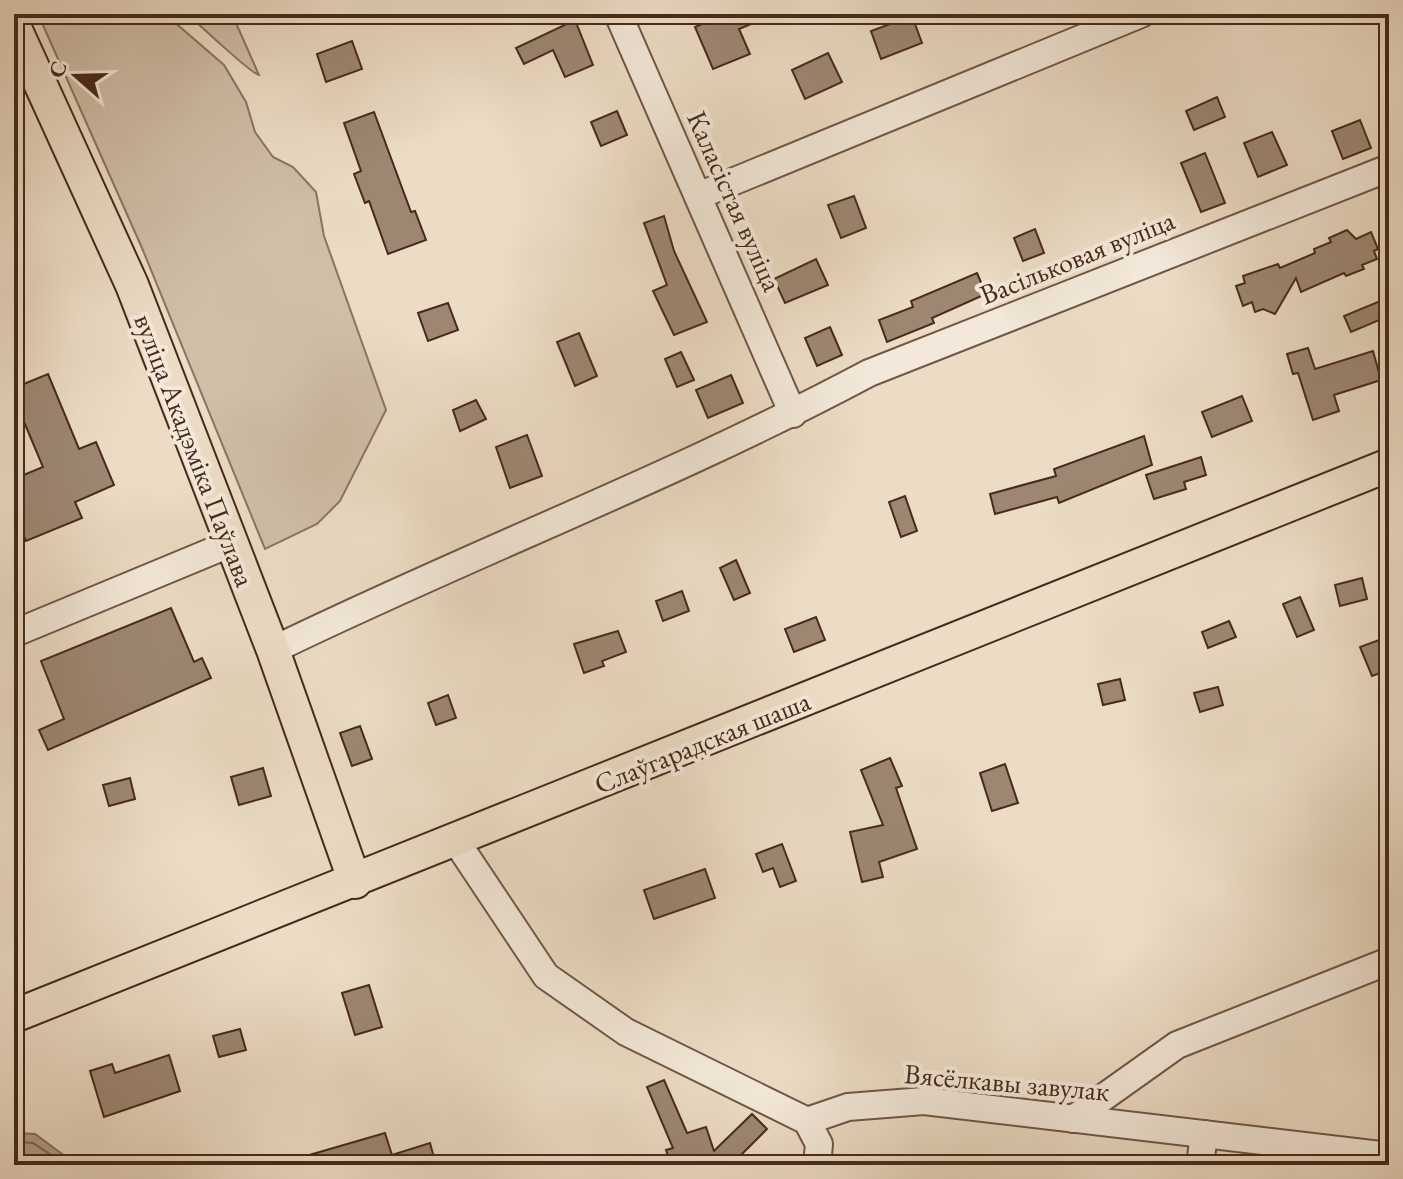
<svg xmlns="http://www.w3.org/2000/svg" width="1403" height="1179" font-family="'EB Garamond',serif">
<style>
.green{fill:#d0bea8;stroke:#8c7462;stroke-width:2}
.water{fill:#b49f8b;stroke:#88705e;stroke-width:2}
.lines{fill:none;stroke-linecap:round;stroke-linejoin:round}
.shore{stroke:#7e6453;stroke-width:2}
.building{fill:#9d8773;stroke:#472a1b;stroke-width:2}
.minor-casing{stroke:#705646;stroke-width:30}
.major-casing{stroke:#472a1b;stroke-width:36}
.minor{stroke:#f3e8d9;stroke-width:26}
.major{stroke:#ecdcc5;stroke-width:32}
.labels{text-anchor:middle;dominant-baseline:central;stroke-width:8;stroke-linejoin:round;paint-order:stroke}
.street-label{font-size:28px;fill:#472a1b;stroke:#f3e8d9}
</style>
<rect width="100%" height="100%" fill="#ecdcc5"/>
<filter id="stains"><feTurbulence type="fractalNoise" baseFrequency=".0025" numOctaves="4"/><feColorMatrix values="0 0 0 0 .2 0 0 0 0 .09 0 0 0 0 .02 0 0 0 .5 -.17"/></filter>
<radialGradient id="worn" r=".72"><stop offset=".6" stop-color="#630" stop-opacity="0"/><stop offset="1" stop-color="#630" stop-opacity=".3"/></radialGradient>
<!-- green -->
<g class="green">
<polygon points="38,14 165,14 224,65 246,102 255,132 273,157 293,167 316,192 324,236 386,410 340,501 317,524 265,549 142,248"/>
<path d="M188 14H232L259 75C252 74 198 24 188 14Z"/>
</g>
<!-- water -->
<polygon class="water" points="18,1133 35,1134 77,1165 22,1165 14,1153"/>
<g class="lines">
<!-- shore -->
<polyline class="shore" points="28,1165 27,1158 17,1148 21,1142 33,1143 66,1165"/>
</g>
<!-- building -->
<g class="building">
<polygon points="725,14 773,15 739,29 750,54 713,69 695,27"/>
<polygon points="912,16 922,43 881,59 871,31"/>
<polygon points="575,20 593,65 565,77 553,50 524,64 516,48"/>
<polygon points="352,41 362,69 326,82 317,54"/>
<polygon points="828,53 842,82 805,99 792,70"/>
<polygon points="1217,97 1225,117 1194,130 1186,111"/>
<polygon points="617,111 627,135 601,146 591,122"/>
<polygon points="374,112 411,212 415,211 426,240 388,254 369,201 365,203 354,174 361,171 344,123"/>
<polygon points="1360,120 1371,148 1343,159 1332,131"/>
<polygon points="1272,132 1287,165 1258,177 1244,143"/>
<polygon points="1205,153 1225,203 1201,212 1181,163"/>
<polygon points="854,196 866,228 841,238 828,205"/>
<polygon points="664,216 674,251 707,322 674,335 653,291 667,285 644,223"/>
<polygon points="1035,229 1044,253 1023,261 1014,238"/>
<polygon points="1347,230 1356,239 1371,232 1378,249 1374,251 1377,259 1362,265 1364,269 1346,276 1344,273 1301,292 1296,278 1275,314 1263,309 1255,312 1252,302 1243,306 1236,286 1245,283 1243,276 1278,264 1280,268 1315,253 1314,249 1331,242 1329,238"/>
<polygon points="816,259 828,285 785,303 774,279"/>
<polygon points="977,273 986,294 932,318 934,323 887,342 879,320 913,307 911,301"/>
<polygon points="1385,299 1389,316 1351,332 1344,316"/>
<polygon points="448,303 458,330 428,341 418,313"/>
<polygon points="830,327 842,355 817,366 805,338"/>
<polygon points="579,333 597,376 575,386 557,342"/>
<polygon points="1308,348 1315,369 1373,351 1381,380 1334,395 1339,411 1313,420 1298,373 1293,374 1287,354"/>
<polygon points="681,352 694,380 677,387 665,359"/>
<polygon points="48,374 79,449 96,442 114,485 75,502 82,518 26,541 14,513 14,479 43,467 14,398 14,388"/>
<polygon points="731,375 743,403 708,418 696,390"/>
<polygon points="1242,396 1252,421 1212,437 1202,412"/>
<polygon points="476,400 486,419 460,431 453,410"/>
<polygon points="527,435 542,476 510,488 496,447"/>
<polygon points="1144,436 1152,465 1059,503 1057,497 995,514 990,494 1056,476 1054,469"/>
<polygon points="1201,457 1206,475 1184,482 1186,489 1154,499 1146,475"/>
<polygon points="905,496 917,531 901,537 889,502"/>
<polygon points="736,560 750,593 734,600 720,568"/>
<polygon points="1362,578 1367,599 1340,606 1335,585"/>
<polygon points="682,591 689,611 663,621 656,601"/>
<polygon points="1300,597 1314,630 1297,637 1283,604"/>
<polygon points="171,608 194,662 202,658 211,678 48,750 39,730 64,719 41,661"/>
<polygon points="816,617 825,640 794,652 785,629"/>
<polygon points="1229,621 1236,637 1208,648 1202,632"/>
<polygon points="618,631 626,652 602,661 604,666 584,673 574,644"/>
<polygon points="1379,640 1389,670 1372,676 1360,647"/>
<polygon points="1120,679 1125,700 1103,705 1098,684"/>
<polygon points="1218,687 1223,705 1200,712 1194,693"/>
<polygon points="448,695 456,718 436,725 428,703"/>
<polygon points="360,726 372,759 352,766 340,733"/>
<polygon points="890,758 902,786 896,788 917,849 879,862 883,877 862,882 850,832 883,825 861,770"/>
<polygon points="1005,764 1018,803 992,811 980,773"/>
<polygon points="263,768 271,796 239,805 231,777"/>
<polygon points="130,778 135,799 109,806 103,785"/>
<polygon points="782,844 796,881 780,887 773,868 763,872 756,854"/>
<polygon points="705,869 715,898 654,919 644,890"/>
<polygon points="369,985 382,1027 355,1035 342,993"/>
<polygon points="240,1029 246,1050 219,1057 213,1036"/>
<polygon points="169,1055 180,1091 104,1117 90,1071 112,1064 115,1073"/>
<polygon points="664,1080 687,1133 706,1127 714,1151 752,1114 767,1129 731,1165 671,1165 666,1150 673,1148 647,1087"/>
<polygon points="385,1133 392,1155 430,1143 436,1165 293,1165 292,1160"/>
</g>
<g class="lines">
<!-- minor casing -->
<g class="minor-casing">
<g id="minor">
<polyline points="618,14 793,414"/>
<polyline points="698,196 1141,14"/>
<polyline points="15,633 232,543"/>
<path d="M273 650C470 554 676 476 869 373L1389 168"/>
<polyline points="456,841 546,976 626,1032 807,1121 819,1144 817,1165"/>
<polyline points="1073,1119 1177,1045 1389,961"/>
<polyline points="807,1121 848,1107 924,1101 1389,1156"/>
<polyline points="1200,1165 1204,1134"/>
</g>
</g>
<!-- major casing -->
<g class="major-casing">
<g id="major">
<polyline points="14,26 132,285 273,650 355,882"/>
<polyline points="14,1016 1389,465"/>
</g>
</g>
<!-- minor -->
<use href="#minor" class="minor"/>
<!-- major -->
<use href="#major" class="major"/>
</g>
<g class="labels">
<!-- street labels -->
<g class="street-label">
<text transform="translate(735 201) rotate(66)">Каласістая вуліца</text>
<text transform="translate(1077 257) rotate(-22)">Васільковая вуліца</text>
<text transform="translate(195 450) rotate(69)">вуліца Акадэміка Паўлава</text>
<text transform="translate(702 742) rotate(-22)">Слаўгарадская шаша</text>
<text transform="translate(1007 1082) rotate(5)">Вясёлкавы завулак</text>
</g>
</g>
<!-- margin -->
<rect width="1403" height="1179" fill="none" stroke="#ecdcc5" stroke-width="48"/>
<rect x="16" y="16" width="1371" height="1147" fill="none" stroke="#472a1b" stroke-width="4"/>
<rect x="24" y="24" width="1355" height="1131" fill="none" stroke="#472a1b" stroke-width="2"/>
<!-- north arrow -->
<g transform="translate(76 76) rotate(290)" stroke="#f3e8d9" stroke-width="6" paint-order="stroke">
<path d="M0-6L14 30L0 20L-14 30Z" fill="#472a1b"/>
<text y="-12" font-size="22" font-weight="bold" text-anchor="middle" fill="#472a1b">С</text>
</g>
<rect width="100%" height="100%" filter="url(#stains)"/>
<rect width="100%" height="100%" fill="url(#worn)"/>
</svg>
